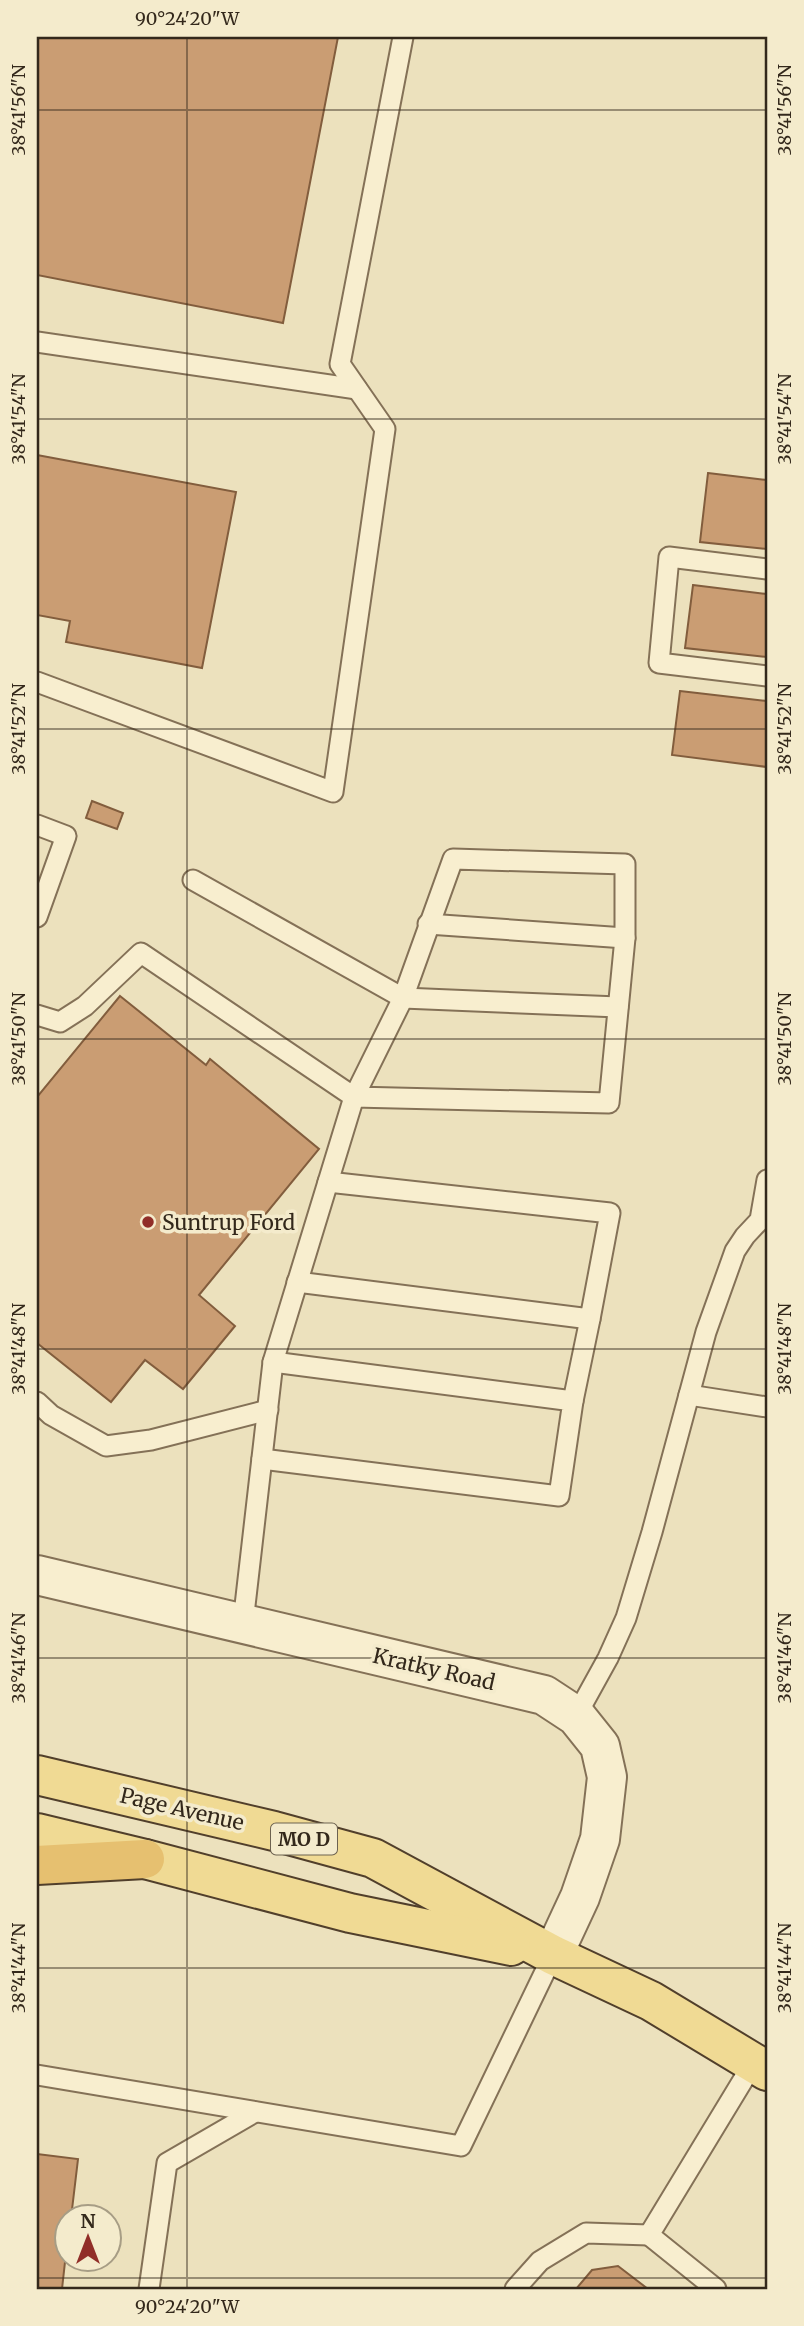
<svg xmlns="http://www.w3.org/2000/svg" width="804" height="2326" font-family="Merriweather,serif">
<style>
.building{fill:#ca9d73;stroke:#825d3d;stroke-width:2}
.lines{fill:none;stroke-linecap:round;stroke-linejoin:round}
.service-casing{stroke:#847157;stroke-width:23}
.minor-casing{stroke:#847157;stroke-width:42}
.primary-casing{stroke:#513f2b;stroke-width:42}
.trunk-casing{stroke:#513f2b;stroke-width:42}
.service{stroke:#f8eecf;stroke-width:19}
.minor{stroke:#f8eecf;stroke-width:38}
.primary{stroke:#f0da94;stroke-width:38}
.trunk{stroke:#e6c070;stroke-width:38}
.ticks{fill:none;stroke:#33281b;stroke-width:2;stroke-opacity:0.45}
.poi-dot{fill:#912e28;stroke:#f4ebcc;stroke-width:2.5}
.labels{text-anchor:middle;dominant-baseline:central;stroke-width:7;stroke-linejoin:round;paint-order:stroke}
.shield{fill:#f4ebcc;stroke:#6d6250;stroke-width:2}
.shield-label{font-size:19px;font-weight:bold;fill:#33281b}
.poi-label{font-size:21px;fill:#33281b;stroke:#f4ebcc;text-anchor:start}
.street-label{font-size:21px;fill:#33281b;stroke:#f4ebcc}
.neatline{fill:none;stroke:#33281b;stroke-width:2.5}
.ticks-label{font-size:18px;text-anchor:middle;fill:#33281b}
</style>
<rect width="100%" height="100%" fill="#ece1bd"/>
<!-- building -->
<g class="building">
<polygon points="37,37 338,37 283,323 37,275"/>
<polygon points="37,455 236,492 202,668 66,642 70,621 37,615"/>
<polygon points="708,473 767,480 767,549 700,542"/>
<polygon points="693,585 767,594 767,657 685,648"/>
<polygon points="680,691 767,701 767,767 672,755"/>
<polygon points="92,801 123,813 117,829 86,818"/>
<polygon points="120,996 206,1065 210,1059 319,1149 199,1295 235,1326 183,1389 145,1360 111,1402 37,1343 37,1097"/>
<polygon points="37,2154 78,2159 71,2218 66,2218 66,2253 62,2289 37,2289"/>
<polygon points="618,2266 648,2289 576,2289 592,2270"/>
</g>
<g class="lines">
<!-- service casing -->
<g class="service-casing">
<g id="service">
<polyline points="37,342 357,389"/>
<polyline points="767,569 669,557 659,663 767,676"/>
<polyline points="37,682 333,792 385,429 340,364 403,37"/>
<polyline points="37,825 66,836 37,917"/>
<polyline points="193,880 403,998 618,1007"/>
<polyline points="428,924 625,938"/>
<polyline points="37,1015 60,1022 85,1006 141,953 354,1097 609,1103 625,938 625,864 453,859 403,998 354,1097 273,1362 243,1623"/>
<polyline points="297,1282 590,1319 610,1213 328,1182"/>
<polyline points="689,1395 767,1407"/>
<polyline points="573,1401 590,1319"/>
<polyline points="37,1402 51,1415 106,1446 151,1440 268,1410"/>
<polyline points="262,1459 559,1496 573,1401 273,1362"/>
<polyline points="576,1716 608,1658 626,1618 652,1532 706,1332 735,1251 745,1236 760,1220 767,1180"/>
<polyline points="37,2075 461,2146 553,1955"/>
<polyline points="149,2289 167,2163 255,2112"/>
<polyline points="515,2289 540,2261 586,2233 649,2235"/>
<polyline points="716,2289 649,2235 754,2062"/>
</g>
</g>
<!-- minor casing -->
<g class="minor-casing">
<polyline id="minor" points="37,1575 544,1695 576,1716 600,1746 607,1777 600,1839 580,1897 553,1955"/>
</g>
<!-- primary casing -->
<g class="primary-casing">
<g id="primary">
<polyline points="37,1775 274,1831 373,1858 553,1955 651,2001 767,2071"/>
<polyline points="37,1833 145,1859 350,1913 511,1946"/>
</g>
</g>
<!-- trunk casing -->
<g class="trunk-casing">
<polyline id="trunk" points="37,1865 145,1859"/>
</g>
<!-- service -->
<use href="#service" class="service"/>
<!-- minor -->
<use href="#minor" class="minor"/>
<!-- primary -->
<use href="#primary" class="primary"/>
<!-- trunk -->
<use href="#trunk" class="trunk"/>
</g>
<!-- ticks -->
<path class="ticks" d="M187 37V2289M37 110H767M37 419H767M37 729H767M37 1039H767M37 1349H767M37 1658H767M37 1968H767M37 2278H767"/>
<!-- markers -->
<circle class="poi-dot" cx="148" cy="1222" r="7"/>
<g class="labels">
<!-- shield labels -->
<rect class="shield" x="271" y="1823.5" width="66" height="31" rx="5"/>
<g class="shield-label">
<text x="304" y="1839">MO D</text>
</g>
<!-- poi labels -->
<g class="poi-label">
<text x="162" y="1222">Suntrup Ford</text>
</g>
<!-- street labels -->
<g class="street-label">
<text transform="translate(434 1669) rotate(13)">Kratky Road</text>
<text transform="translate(182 1809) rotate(13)">Page Avenue</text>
</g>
</g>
<!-- border -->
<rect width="804" height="2326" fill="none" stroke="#f4ebcc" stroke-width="77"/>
<!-- north arrow -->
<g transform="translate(88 2238)"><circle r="33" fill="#f4ebcc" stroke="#a79d85" stroke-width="2"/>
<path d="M0-5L12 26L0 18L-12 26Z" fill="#912e28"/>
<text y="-10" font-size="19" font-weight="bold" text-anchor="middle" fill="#33281b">N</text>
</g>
<rect x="38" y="38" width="728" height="2250" class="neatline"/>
<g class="ticks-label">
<text x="187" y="25">90°24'20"W</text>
<text transform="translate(19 110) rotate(-90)" y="6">38°41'56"N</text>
<text transform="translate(785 110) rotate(-90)" y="6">38°41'56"N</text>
<text transform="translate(19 419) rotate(-90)" y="6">38°41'54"N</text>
<text transform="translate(785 419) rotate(-90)" y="6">38°41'54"N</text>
<text transform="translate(19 729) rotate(-90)" y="6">38°41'52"N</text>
<text transform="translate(785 729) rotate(-90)" y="6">38°41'52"N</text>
<text transform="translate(19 1039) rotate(-90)" y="6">38°41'50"N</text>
<text transform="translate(785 1039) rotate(-90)" y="6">38°41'50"N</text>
<text transform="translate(19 1349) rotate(-90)" y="6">38°41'48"N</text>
<text transform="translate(785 1349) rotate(-90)" y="6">38°41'48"N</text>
<text transform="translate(19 1658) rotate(-90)" y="6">38°41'46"N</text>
<text transform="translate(785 1658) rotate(-90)" y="6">38°41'46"N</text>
<text transform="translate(19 1968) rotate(-90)" y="6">38°41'44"N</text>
<text transform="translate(785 1968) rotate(-90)" y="6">38°41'44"N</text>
<text x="187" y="2313">90°24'20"W</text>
</g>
</svg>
